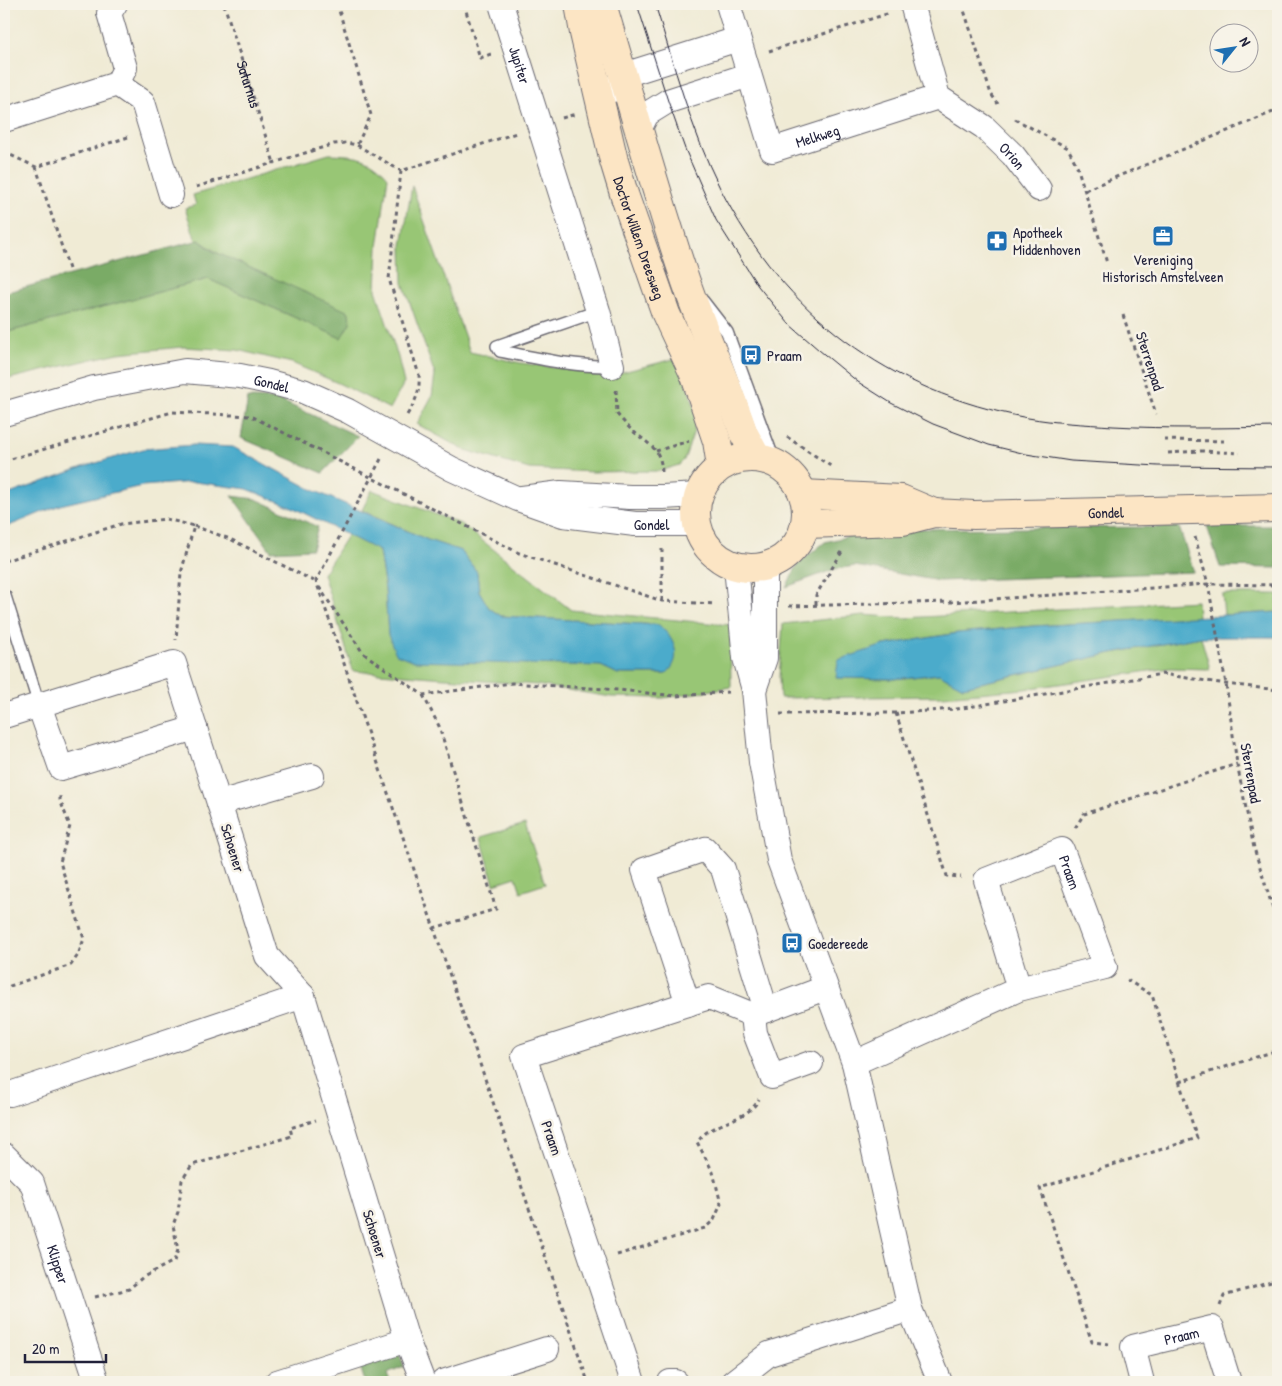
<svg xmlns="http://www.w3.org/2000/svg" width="1282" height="1386" font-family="'Patrick Hand',sans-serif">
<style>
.green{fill:#98c675;stroke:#5d7458}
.forest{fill:#7aab66;stroke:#4e6650}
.water{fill:#4cabcb;stroke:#376683}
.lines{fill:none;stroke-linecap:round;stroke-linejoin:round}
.lane-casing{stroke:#6a6871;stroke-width:14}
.street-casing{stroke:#6a6871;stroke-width:26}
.secondary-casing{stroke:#6a6871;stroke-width:30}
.path{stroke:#6a6871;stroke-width:3;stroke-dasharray:4 4;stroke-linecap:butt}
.lane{stroke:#fff;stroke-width:11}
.street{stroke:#fff;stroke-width:24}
.secondary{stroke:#fce5c4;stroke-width:28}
.tram{stroke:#22223b;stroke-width:1}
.labels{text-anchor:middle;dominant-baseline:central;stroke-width:5;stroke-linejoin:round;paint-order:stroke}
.street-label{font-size:15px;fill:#22223b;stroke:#f7f3e8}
.poi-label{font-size:15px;fill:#22223b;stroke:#f7f3e8;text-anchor:start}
</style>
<rect width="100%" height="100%" fill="#f7f3e8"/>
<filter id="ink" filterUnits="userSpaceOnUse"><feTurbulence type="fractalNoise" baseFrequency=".02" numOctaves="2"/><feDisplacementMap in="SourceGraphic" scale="10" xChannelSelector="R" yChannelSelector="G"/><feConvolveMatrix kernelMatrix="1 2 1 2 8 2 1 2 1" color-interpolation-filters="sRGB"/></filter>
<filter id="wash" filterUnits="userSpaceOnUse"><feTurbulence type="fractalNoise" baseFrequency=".0096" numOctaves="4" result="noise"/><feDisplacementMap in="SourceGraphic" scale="20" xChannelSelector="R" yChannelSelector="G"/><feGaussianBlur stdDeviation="1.12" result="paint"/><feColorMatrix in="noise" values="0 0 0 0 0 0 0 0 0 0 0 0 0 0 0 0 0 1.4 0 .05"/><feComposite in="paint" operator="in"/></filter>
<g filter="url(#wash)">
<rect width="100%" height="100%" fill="#f0ebd5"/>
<!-- green -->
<g class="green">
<path d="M329 154C355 155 370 155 388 177L378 247 376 290 398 357 404 383 390 409 340 384 292 363 237 350 183 347 118 353 4 380V333L208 279 341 338 199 240 196 241 185 208 196 205 193 195Z"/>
<polygon points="412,186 470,352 521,363 611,375 678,358 696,411 694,431 684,460 679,465 659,471 593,472 529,469 462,449 417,424 432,396 435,375 403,283 402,245"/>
<polygon points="372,490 461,524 571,610 730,625 731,687 663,698 611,697 537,685 353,671 323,574 348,534 379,551 385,589 388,635 601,666 618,674 666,674 659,625 501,616 489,608 479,591 477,572 461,551 428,540 362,510"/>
<polygon points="1222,594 1278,594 1278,612 1224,615"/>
<polygon points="1197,601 1198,617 1033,626 958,633 884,645 837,678 894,679 940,674 963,687 1112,653 1201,637 1210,669 1170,668 1024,689 943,696 780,698 779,677 783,624 864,615 905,618"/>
<polygon points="525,824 545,884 521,892 516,877 494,884 481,837"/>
</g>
<!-- forest -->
<g class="forest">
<polygon points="199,240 213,251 349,312 350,323 341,338 208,279 4,333 4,293"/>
<polygon points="248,398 277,399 358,436 323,473 241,438"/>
<polygon points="232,496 256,499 318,527 312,549 271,551"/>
<polygon points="1207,526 1278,526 1278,568 1220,567"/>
<polygon points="1179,527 1194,572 939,581 855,566 835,569 786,587 798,564 825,542 862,533 899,529"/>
<polygon points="398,1351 404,1367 387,1374 390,1382 365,1382 359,1363"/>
</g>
<!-- water -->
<g class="water">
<path d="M194 445 233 447 313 490 428 540 461 551 477 572 479 591 489 608 501 616 659 625C674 638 684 658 666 674H618L601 666 414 661 396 654 388 635 385 589 379 551 292 507 247 489 195 482 142 486 60 505 4 528V496L83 467 143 449Z"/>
<polygon points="1278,612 1278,637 1201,637 1112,653 963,687 939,674 894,679 836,678 838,660 884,645 958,633 1033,626"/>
</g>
</g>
<g filter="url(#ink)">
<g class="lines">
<!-- lane casing -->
<g class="lane-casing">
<g id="lane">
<polyline points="703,301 727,332 775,463"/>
<path d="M598 311 497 346 500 351C537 358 574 367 612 366"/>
<polyline points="5,596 39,705"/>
</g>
</g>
<!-- street casing -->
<g class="street-casing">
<g id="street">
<path id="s2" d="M501 4 598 311 612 366"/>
<path id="s3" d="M728 4 772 150 938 97"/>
<path id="s4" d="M912 4 938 97 984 127 1013 155 1039 189"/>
<polyline points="117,84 143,102 171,195"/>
<polyline points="613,90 624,75 738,39"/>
<polyline points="4,120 117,84 125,68 109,13 115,4"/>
<polyline points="638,132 647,114 668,101 749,75"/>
<path id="s5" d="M4 414 94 388 185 371 240 376 269 382 303 391 348 411 452 469 518 499 563 515 635 524H697"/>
<polyline points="522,498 561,493 630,497 663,497 698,495"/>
<polyline points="736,567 745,658 754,690 761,762 779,860 854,1063 910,1309 940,1382"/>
<polyline points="754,690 765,658 765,567"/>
<polyline points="39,705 61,768 195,728"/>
<polyline points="4,716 174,663 219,803"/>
<polyline points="688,1004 644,870 705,849 723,869 766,1010"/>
<polyline points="753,1015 755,1033 772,1077 811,1063"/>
<path id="s6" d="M854 1063 1019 989 986 880 1062 850 1105 967 1019 989"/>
<polyline points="10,1094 303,996"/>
<path id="s7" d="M4 1155 32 1183 97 1382"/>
<polyline points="407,1340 423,1382"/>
<polyline points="277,1382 407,1340 303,996 267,956 219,803 312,776"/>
<polyline points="443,1382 547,1349"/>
<polyline points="633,1382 524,1056 709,997 753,1015 825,988"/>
<polyline points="670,1382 676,1382"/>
<polyline points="733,1382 769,1354 910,1309"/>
<path id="s8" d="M1142 1382 1133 1347 1212 1328 1229 1382"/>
</g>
</g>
<!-- secondary casing -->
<g class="secondary-casing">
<g id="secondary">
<path id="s9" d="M579 4 584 33 614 161 625 197 666 314 695 376 717 441 721 466"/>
<path d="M602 4C629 94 653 184 683 273 701 328 726 380 744 434L757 458"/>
<circle cx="751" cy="513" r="55"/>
<polyline points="803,494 901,499 934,513"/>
<path id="s10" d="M805 524 903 521 934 513 974 515 1278 508"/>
</g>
</g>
<!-- path -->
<g class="path">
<path id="s1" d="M224 4 274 163"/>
<polyline points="337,4 371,115 357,145"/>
<polyline points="464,4 480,58 491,54"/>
<polyline points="962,4 991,94 998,104"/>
<polyline points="769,51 890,13"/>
<polyline points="562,118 576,114"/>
<polyline points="1015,119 1068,148 1077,166 1107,263"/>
<polyline points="4,152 36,167"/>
<polyline points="196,187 334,144 346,143 357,145 401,171"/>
<polyline points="1085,190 1278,110"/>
<polyline points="69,269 36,167 128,137"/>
<polyline points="1123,315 1156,414"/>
<path d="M616 390 617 414C622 420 628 427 634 432 651 446 661 449 662 473"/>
<path d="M407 415C416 400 420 393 419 375L389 279 401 171 516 133"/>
<polyline points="787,437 832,467"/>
<polyline points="1164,440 1226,441"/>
<polyline points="656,451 689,441"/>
<polyline points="1168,453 1202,451 1240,453"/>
<polyline points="381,459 316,581 588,1382"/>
<polyline points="4,461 172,412 251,416 519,553 662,601 715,604"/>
<polyline points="194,526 230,539 316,582"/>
<polyline points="1195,537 1208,584 1226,684 1237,764 1254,848 1278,925"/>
<polyline points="4,561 121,524 166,519 194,526 181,573 176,640"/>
<polyline points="319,587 363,653 423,695 512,683 619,690 676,696 728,692"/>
<polyline points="662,601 662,549"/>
<polyline points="816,605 816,595 843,550"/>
<polyline points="789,606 952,602 1208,584 1278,585"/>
<polyline points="423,695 439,726 496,909 434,928"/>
<polyline points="896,713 947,876 961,877"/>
<polyline points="780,714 896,713 957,709 1162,674 1226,684 1278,690"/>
<polyline points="1075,828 1084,814 1237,764"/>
<polyline points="4,992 10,986 71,965 78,955 84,939 60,862 70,826 60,800 60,794"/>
<polyline points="1179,1082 1278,1050"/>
<path d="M617 1255 705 1228 714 1220 721 1204 713 1172 697 1142C701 1138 704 1133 709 1131 725 1121 750 1117 759 1099"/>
<polyline points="95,1297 129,1289 143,1277 174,1261 178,1250 173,1225 178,1212 182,1180 192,1165 292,1136 290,1128 316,1120"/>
<polyline points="1220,1306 1224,1296 1278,1280"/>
<polyline points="1109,1344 1092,1342 1040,1188 1197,1138 1152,995 1127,980"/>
</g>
<!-- lane -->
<use href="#lane" class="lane"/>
<!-- street -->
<use href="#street" class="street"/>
<!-- secondary -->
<use href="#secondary" class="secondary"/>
<!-- tram -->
<g class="tram">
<polyline points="637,4 668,101 685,149 716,220 758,286 789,324 819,350 858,382 891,403 933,424 989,445 1026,454 1071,461 1158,466 1278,467"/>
<path d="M655 4C674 65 691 130 720 188 785 315 888 392 1028 418 1056 423 1084 424 1113 426 1168 429 1223 428 1278 427"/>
</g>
</g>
</g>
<!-- icons -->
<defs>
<g id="office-square" transform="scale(1.125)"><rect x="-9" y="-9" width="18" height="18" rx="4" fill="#1f6fb2" stroke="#f7f3e8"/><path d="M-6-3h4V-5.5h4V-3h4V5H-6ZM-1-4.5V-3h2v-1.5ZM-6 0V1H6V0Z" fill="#fff"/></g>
<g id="pharmacy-square" transform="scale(1.125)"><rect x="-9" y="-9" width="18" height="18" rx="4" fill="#1f6fb2" stroke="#f7f3e8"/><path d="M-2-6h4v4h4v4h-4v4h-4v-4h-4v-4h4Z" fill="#fff"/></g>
<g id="bus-square" transform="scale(1.125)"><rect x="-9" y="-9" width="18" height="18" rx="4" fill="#1f6fb2" stroke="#f7f3e8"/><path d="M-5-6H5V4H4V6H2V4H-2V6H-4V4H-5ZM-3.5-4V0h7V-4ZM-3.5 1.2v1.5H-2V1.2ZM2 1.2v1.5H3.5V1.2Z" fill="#fff"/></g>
</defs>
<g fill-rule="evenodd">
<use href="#office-square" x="1163" y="236"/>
<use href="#pharmacy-square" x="997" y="241"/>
<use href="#bus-square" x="751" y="355"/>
<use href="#bus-square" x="792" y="943"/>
</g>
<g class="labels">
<!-- street labels -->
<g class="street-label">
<text stroke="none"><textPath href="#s2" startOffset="64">Jupiter</textPath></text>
<text stroke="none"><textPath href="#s1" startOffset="84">Saturnus</textPath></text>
<text stroke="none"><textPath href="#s3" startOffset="200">Melkweg</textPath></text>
<text stroke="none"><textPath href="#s4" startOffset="192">Orion</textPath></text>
<text stroke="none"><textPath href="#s9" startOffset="242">Doctor Willem Dreesweg</textPath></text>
<text transform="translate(1150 361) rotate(72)">Sterrenpad</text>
<text stroke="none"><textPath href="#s5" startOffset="274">Gondel</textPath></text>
<text stroke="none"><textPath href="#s10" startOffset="302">Gondel</textPath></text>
<text stroke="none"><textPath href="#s5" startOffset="684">Gondel</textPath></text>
<text transform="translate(1251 773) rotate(80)">Sterrenpad</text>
<text transform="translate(233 848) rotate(73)">Schoener</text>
<text stroke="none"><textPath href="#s6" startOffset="400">Praam</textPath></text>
<text transform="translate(552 1138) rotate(71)">Praam</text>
<text transform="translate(375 1234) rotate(73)">Schoener</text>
<text stroke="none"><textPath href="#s7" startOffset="125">Klipper</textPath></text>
<text stroke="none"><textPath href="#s8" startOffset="86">Praam</textPath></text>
</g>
<!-- poi labels -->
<g class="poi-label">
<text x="1013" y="232">Apotheek<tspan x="1013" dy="17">Middenhoven</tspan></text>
<text x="1163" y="259" text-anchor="middle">Vereniging<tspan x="1163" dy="17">Historisch Amstelveen</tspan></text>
<text x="767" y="355">Praam</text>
<text x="808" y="943">Goedereede</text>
</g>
</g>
<!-- margin -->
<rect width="1282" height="1386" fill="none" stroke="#f7f3e8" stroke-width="20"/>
<!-- north arrow -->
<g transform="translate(1234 48) rotate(60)"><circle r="24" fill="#f7f3e8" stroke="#a29fa3"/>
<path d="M0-4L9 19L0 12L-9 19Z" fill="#1f6fb2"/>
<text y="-8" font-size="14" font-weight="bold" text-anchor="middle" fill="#22223b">N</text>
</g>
<!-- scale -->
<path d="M25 1354v8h81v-8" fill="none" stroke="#22223b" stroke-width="2.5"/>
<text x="32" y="1354" font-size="15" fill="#22223b" stroke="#f7f3e8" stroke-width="4" paint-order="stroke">20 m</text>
</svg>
